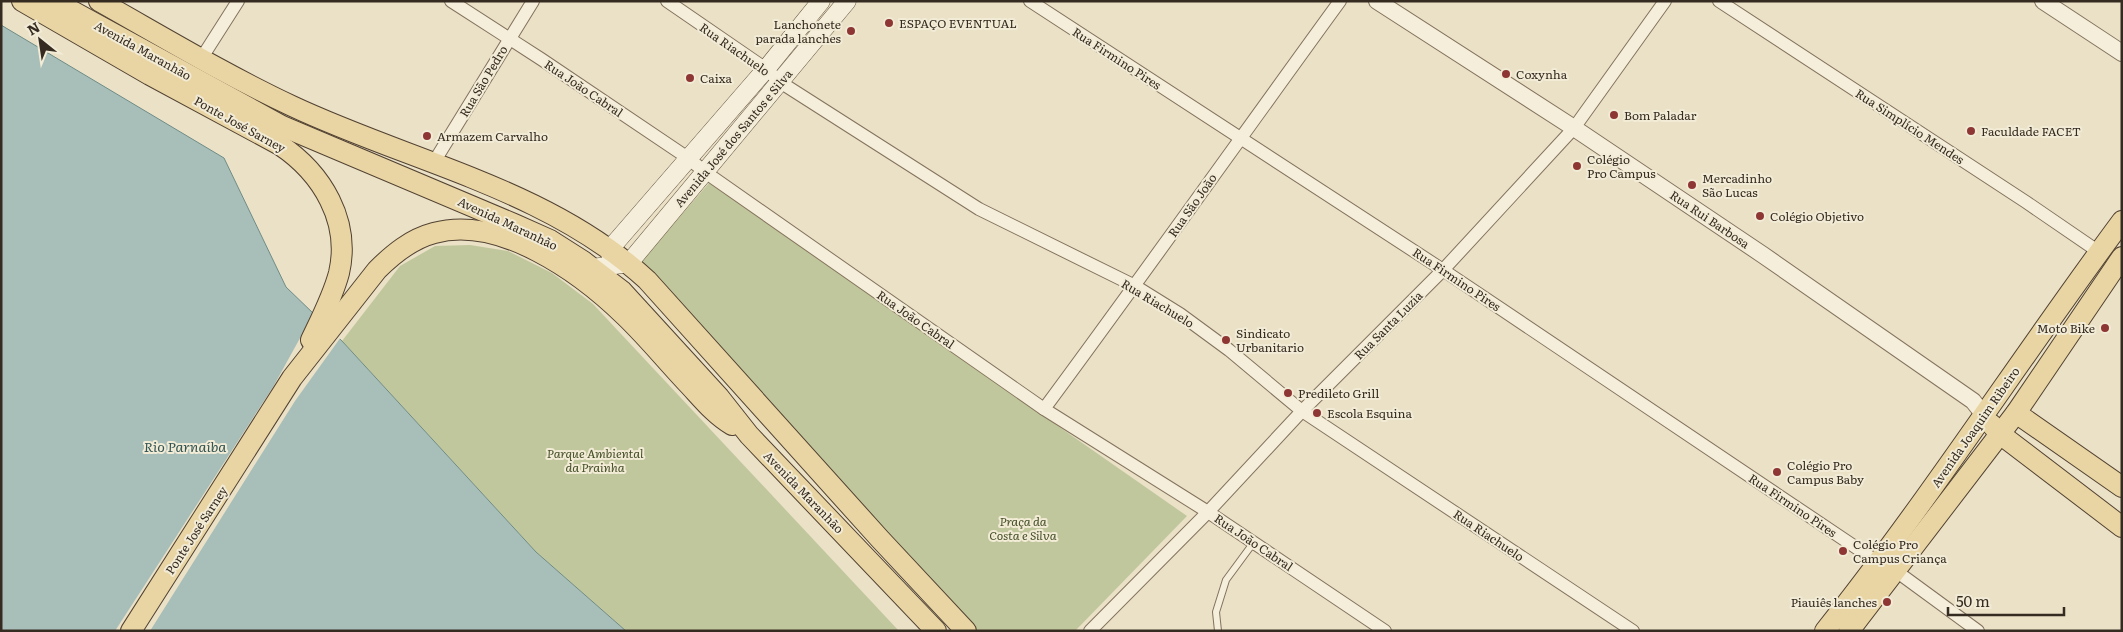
<svg xmlns="http://www.w3.org/2000/svg" width="2123" height="632" font-family="Literata,serif">
<style>
.green{fill:#c1c79c}
.water{fill:#a8beb8;stroke:#6f8c86}
.pier{fill:#eae1c7}
.lines{fill:none;stroke-linecap:round;stroke-linejoin:round}
.service-casing{stroke:#84735e;stroke-width:8}
.minor-casing{stroke:#84735e;stroke-width:14}
.tertiary-casing{stroke:#84735e;stroke-width:18}
.secondary-casing{stroke:#665541;stroke-width:19}
.primary-casing{stroke:#524232;stroke-width:22}
.service{stroke:#f5eeda;stroke-width:6}
.minor{stroke:#f5eeda;stroke-width:12}
.tertiary{stroke:#f5eeda;stroke-width:16}
.secondary{stroke:#f5eeda;stroke-width:18}
.primary{stroke:#e9d5a3;stroke-width:20}
.poi-dot{fill:#8d3634;stroke:#f2ebd6;stroke-width:2}
.labels{text-anchor:middle;dominant-baseline:central;stroke-width:4;stroke-linejoin:round;paint-order:stroke}
.poi-label{font-size:12px;fill:#362b20;stroke:#f2ebd6;text-anchor:start}
.street-label{font-size:12px;fill:#362b20;stroke:#f2ebd6}
.park-label{font-size:12px;font-style:italic;fill:#455029;stroke:#f2ebd6}
.water-label{font-size:14px;font-style:italic;fill:#315453;stroke:#f2ebd6}
</style>
<rect width="100%" height="100%" fill="#eae1c7"/>
<!-- green -->
<g class="green">
<polygon points="709,183 1187,516 1075,631 978,631 638,265"/>
<polygon points="470,245 508,251 552,273 593,304 899,631 626,631 536,552 342,341 400,266 435,246"/>
</g>
<!-- water -->
<polygon class="water" points="1,25 224,158 286,287 342,341 536,552 626,631 1,631"/>
<!-- pier -->
<polygon class="pier" points="315,311 341,337 295,401 150,631 115,631 273,387"/>
<g class="lines">
<!-- service casing -->
<g class="service-casing">
<polyline id="service" points="1218,631 1216,612 1226,580 1254,542"/>
</g>
<!-- minor casing -->
<g class="minor-casing">
<g id="minor">
<polyline points="451,1 541,59 688,158 705,172 1044,409 1208,512 1385,631"/>
<polyline points="667,1 766,69 780,82 979,209 1135,286 1180,314 1229,350 1302,411 1633,631"/>
<polyline points="1030,1 1443,270 1879,563"/>
<polyline points="1719,1 2026,202 2099,252"/>
<polyline points="201,59 238,1"/>
<polyline points="434,162 533,1"/>
<path d="M1044 409C1144 274 1241 137 1340 1"/>
<polyline points="1896,571 1978,631"/>
<polyline points="1090,631 1208,512 1302,411 1443,270 1574,128 1665,1"/>
</g>
</g>
<!-- tertiary casing -->
<g class="tertiary-casing">
<g id="tertiary">
<polyline points="1377,1 1574,128 1763,255 1973,401 1984,415"/>
<polyline points="2043,1 2122,53"/>
</g>
</g>
<!-- secondary casing -->
<g class="secondary-casing">
<g id="secondary">
<polyline points="613,262 609,250 766,69 821,1"/>
<polyline points="593,268 629,263 847,1"/>
</g>
</g>
<!-- primary casing -->
<g class="primary-casing">
<g id="primary">
<path d="M22 1 150 75 280 145C322 173 351 221 339 273 333 296 321 319 311 340"/>
<polyline points="54,1 282,126 514,224 550,240 583,261 622,291 719,397 749,435 936,631"/>
<path d="M99 1C163 37 226 75 292 106 411 162 548 189 647 280L880 539 966 631"/>
<polyline points="2016,413 2122,487"/>
<polyline points="1991,424 2000,434 2122,527"/>
<path d="M131 631 292 378 377 270C393 254 411 239 434 233 500 215 580 272 625 316 648 338 668 363 690 386 703 400 715 415 732 425"/>
<path d="M1825 631C1930 499 2021 357 2122 221"/>
<polyline points="1849,631 2016,413 2122,257"/>
</g>
</g>
<!-- service -->
<use href="#service" class="service"/>
<!-- minor -->
<use href="#minor" class="minor"/>
<!-- tertiary -->
<use href="#tertiary" class="tertiary"/>
<!-- secondary -->
<use href="#secondary" class="secondary"/>
<!-- primary -->
<use href="#primary" class="primary"/>
</g>
<!-- markers -->
<g class="poi-dot">
<circle cx="889" cy="23" r="5"/>
<circle cx="851" cy="31" r="5"/>
<circle cx="1506" cy="74" r="5"/>
<circle cx="690" cy="78" r="5"/>
<circle cx="1614" cy="115" r="5"/>
<circle cx="1971" cy="131" r="5"/>
<circle cx="427" cy="136" r="5"/>
<circle cx="1577" cy="166" r="5"/>
<circle cx="1692" cy="185" r="5"/>
<circle cx="1760" cy="216" r="5"/>
<circle cx="2105" cy="328" r="5"/>
<circle cx="1226" cy="340" r="5"/>
<circle cx="1288" cy="393" r="5"/>
<circle cx="1317" cy="413" r="5"/>
<circle cx="1777" cy="472" r="5"/>
<circle cx="1843" cy="551" r="5"/>
<circle cx="1887" cy="602" r="5"/>
</g>
<g class="labels">
<!-- poi labels -->
<g class="poi-label">
<text x="899" y="23">ESPAÇO EVENTUAL</text>
<text x="841" y="24" text-anchor="end">Lanchonete<tspan x="841" dy="14">parada lanches</tspan></text>
<text x="1516" y="74">Coxynha</text>
<text x="700" y="78">Caixa</text>
<text x="1624" y="115">Bom Paladar</text>
<text x="1981" y="131">Faculdade FACET</text>
<text x="437" y="136">Armazem Carvalho</text>
<text x="1587" y="159">Colégio<tspan x="1587" dy="14">Pro Campus</tspan></text>
<text x="1702" y="178">Mercadinho<tspan x="1702" dy="14">São Lucas</tspan></text>
<text x="1770" y="216">Colégio Objetivo</text>
<text x="2095" y="328" text-anchor="end">Moto Bike</text>
<text x="1236" y="333">Sindicato<tspan x="1236" dy="14">Urbanitario</tspan></text>
<text x="1298" y="393">Predileto Grill</text>
<text x="1327" y="413">Escola Esquina</text>
<text x="1787" y="465">Colégio Pro<tspan x="1787" dy="14">Campus Baby</tspan></text>
<text x="1853" y="544">Colégio Pro<tspan x="1853" dy="14">Campus Criança</tspan></text>
<text x="1877" y="602" text-anchor="end">Piauiês lanches</text>
</g>
<!-- street labels -->
<g class="street-label">
<text transform="translate(735 49) rotate(35)">Rua Riachuelo</text>
<text transform="translate(143 50) rotate(29)">Avenida Maranhão</text>
<text transform="translate(1117 58) rotate(33)">Rua Firmino Pires</text>
<text transform="translate(483 81) rotate(-59)">Rua São Pedro</text>
<text transform="translate(584 88) rotate(34)">Rua João Cabral</text>
<text transform="translate(240 124) rotate(29)">Ponte José Sarney</text>
<text transform="translate(1910 126) rotate(33)">Rua Simplício Mendes</text>
<text transform="translate(733 138) rotate(-50)">Avenida José dos Santos e Silva</text>
<text transform="translate(1192 205) rotate(-55)">Rua São João</text>
<text transform="translate(1710 219) rotate(34)">Rua Rui Barbosa</text>
<text transform="translate(508 223) rotate(25)">Avenida Maranhão</text>
<text transform="translate(1457 279) rotate(34)">Rua Firmino Pires</text>
<text transform="translate(1158 303) rotate(31)">Rua Riachuelo</text>
<text transform="translate(916 319) rotate(35)">Rua João Cabral</text>
<text transform="translate(1388 325) rotate(-45)">Rua Santa Luzia</text>
<text transform="translate(1975 427) rotate(-55)">Avenida Joaquim Ribeiro</text>
<text transform="translate(804 492) rotate(46)">Avenida Maranhão</text>
<text transform="translate(1793 505) rotate(34)">Rua Firmino Pires</text>
<text transform="translate(196 530) rotate(-57)">Ponte José Sarney</text>
<text transform="translate(1489 535) rotate(34)">Rua Riachuelo</text>
<text transform="translate(1254 542) rotate(34)">Rua João Cabral</text>
</g>
<!-- park labels -->
<g class="park-label">
<text x="595" y="453">Parque Ambiental<tspan x="595" dy="14">da Prainha</tspan></text>
<text x="1023" y="521">Praça da<tspan x="1023" dy="14">Costa e Silva</tspan></text>
</g>
<!-- water labels -->
<g class="water-label">
<text x="185" y="446">Rio Parnaíba</text>
</g>
</g>
<!-- border -->
<rect width="2123" height="632" fill="none" stroke="#362b20" stroke-width="5"/>
<!-- north arrow -->
<g transform="translate(40 40) rotate(330)" stroke="#f2ebd6" stroke-width="4" paint-order="stroke">
<path d="M0-4L9 19L0 12L-9 19Z" fill="#362b20"/>
<text y="-8" font-size="14" font-weight="bold" text-anchor="middle" fill="#362b20">N</text>
</g>
<!-- scale -->
<path d="M1948 607v8h116v-8" fill="none" stroke="#362b20" stroke-width="2.5"/>
<text x="1956" y="607" font-size="15" fill="#362b20" stroke="#f2ebd6" stroke-width="4" paint-order="stroke">50 m</text>
</svg>
